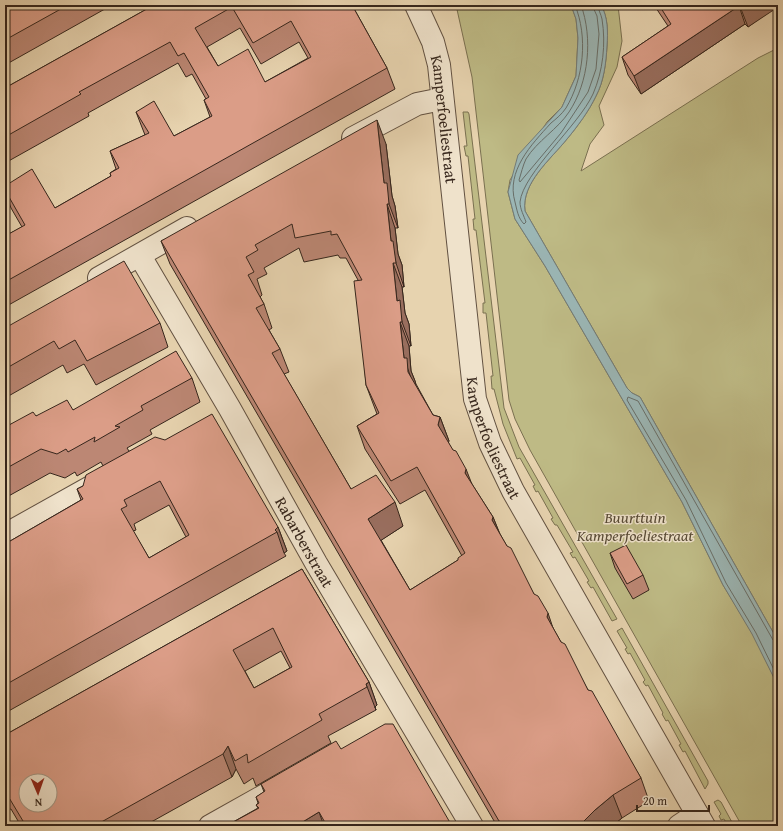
<svg xmlns="http://www.w3.org/2000/svg" width="783" height="831" font-family="'Gentium Book Plus',serif">
<style>
.green{fill:#beba85;stroke:#7a7050}
.water{fill:#9bb6b5;stroke:#737c78}
.lines{fill:none;stroke-linecap:round;stroke-linejoin:round}
.shore{stroke:#686e68;stroke-width:1}
.minor-casing{stroke:#625141;stroke-width:24}
.minor{stroke:#efe2cb;stroke-width:22}
.wall{fill:#bc8774;stroke:#36261c;fill-rule:evenodd}
.shaded-wall{fill:#996e5e;stroke:#36261c}
.building{fill:#db9d87;stroke:#36261c;fill-rule:evenodd}
.labels{text-anchor:middle;dominant-baseline:central;stroke-width:3;stroke-linejoin:round;paint-order:stroke}
.street-label{font-size:16px;fill:#36261c;stroke:#efe2cb}
.park-label{font-size:16px;font-style:italic;fill:#584b36;stroke:#efe2cb}
</style>
<rect width="100%" height="100%" fill="#e7d3af"/>
<filter id="stains"><feTurbulence type="fractalNoise" baseFrequency=".005" numOctaves="4"/><feColorMatrix values="0 0 0 0 .2 0 0 0 0 .09 0 0 0 0 .02 0 0 0 .5 -.17"/></filter>
<radialGradient id="worn" r=".72"><stop offset=".6" stop-color="#630" stop-opacity="0"/><stop offset="1" stop-color="#630" stop-opacity=".3"/></radialGradient>
<!-- green -->
<g class="green">
<polygon points="456,5 571,5 576,19 578,38 576,76 562,107 547,122 510,180 508,192 515,219 545,266 682,502 723,585 753,634 778,686 778,826 742,826 530,450 515,419 509,400 472,77"/>
<path d="M601 5H618L622 41 617 67 599 106 604 125 590 144 581 171 758 58 778 48V641L640 397 632 393 627 388 525 211C521 183 551 159 567 139 577 127 589 111 596 96 604 81 606 63 607 46 608 32 608 17 601 5Z"/>
<polygon points="463,112 468,112 469,114 504,408 519,447 617,619 612,621 593,587 591,588 587,582 589,581 575,557 573,558 570,553 573,552 557,525 555,525 551,519 553,518 538,491 536,492 533,486 535,485 520,458 517,459 503,424 494,389 492,389 491,376 493,376 486,313 483,313 483,303 485,303 476,230 474,230 473,219 475,219 468,156 466,156 464,146 467,146"/>
<polygon points="622,628 708,781 708,784 705,789 685,751 683,752 679,745 681,744 668,720 666,721 662,714 663,713 648,685 646,686 643,682 645,680 630,653 628,654 625,649 627,648 617,631"/>
<polygon points="718,800 721,802 734,826 728,826 724,819 721,820 719,816 721,814 714,802"/>
</g>
<!-- water -->
<path class="water" d="M571 5H601C608 17 608 32 607 46 606 63 604 81 596 96 589 111 577 127 567 139 551 159 521 183 525 211L627 388 632 393 640 397 778 641V686L752 634 723 585 682 502 545 266 515 219 508 192 518 155 562 107 576 76 578 38 576 19Z"/>
<g class="lines">
<!-- shore -->
<g class="shore">
<path d="M575 5C588 37 584 78 566 108 562 114 556 119 551 123 531 145 506 171 515 202 517 210 518 218 524 224L526 222C524 216 520 209 520 202 523 173 579 125 593 94 603 71 606 44 602 19 601 14 598 10 598 5"/>
<path d="M581 5C593 38 589 82 569 112 558 129 537 141 526 159 523 165 521 174 519 180L520 182 561 133 588 92 596 69 599 34 597 16 592 5"/>
<polyline points="778,642 773,640 638,401 628,397 627,400 686,500 726,583 756,633 778,678"/>
</g>
<!-- minor casing -->
<g class="minor-casing">
<g id="minor">
<path id="s1" d="M416 5 433 42 439 65 475 399 490 443 513 491 704 826"/>
<polyline points="353,138 417,104 442,99"/>
<path id="s2" d="M140 256 230 409 316 563 472 826"/>
<polyline points="99,278 187,228"/>
<polyline points="5,535 105,479"/>
<polyline points="210,826 283,785"/>
<polyline points="679,826 697,814"/>
</g>
</g>
<!-- minor -->
<use href="#minor" class="minor"/>
</g>
<!-- wall -->
<g class="wall">
<polygon points="5,5 112,5 5,65"/>
<path d="M154 5H352L387 68 395 89 5 307V236L22 227 11 208 5 192V186L55 208 111 176 110 173 116 169 110 151 145 135 136 112 174 136 210 117 204 100 206 99 192 74 186 77 178 63 88 113 89 116 5 163V88ZM240 28 261 64 299 42 308 58 265 82 218 66 207 47Z"/>
<polygon points="654,5 778,5 748,27 745,24 641,94 628,75 622,57 668,26"/>
<path d="M386 144 392 196 395 206 398 228H395L398 254 402 265 404 287H402L405 313 409 324 411 346H409L411 371 415 381 416 384 433 415 440 417 449 441 448 442 470 481 493 517 500 534 588 690 641 778 649 801 622 818 612 826H497L170 264 161 241ZM299 248 304 262 338 255 340 258H346L358 280 366 385 377 414 357 426 365 449 400 504 425 490 462 556 458 560 410 590 381 540 403 526 351 489 284 374 289 372 280 349 269 330 272 328 264 304 260 297 262 295 257 279 267 274 264 268Z"/>
<polygon points="160,323 168,347 96,385 84,364 67,373 63,365 5,398 5,328"/>
<path d="M192 378 200 402 150 430 152 434 127 448 129 451 278 527 287 551 284 553 286 556 5 713V544L81 500 77 489 83 486 103 466 101 462 77 476 75 472 65 478 50 473 5 498V418L9 425 36 416 73 410ZM169 505 186 537 149 558 133 531 136 530 134 524Z"/>
<polygon points="610,553 643,575 649,590 633,599 615,568"/>
<path d="M302 569 369 682 377 705 375 707 376 710 328 736 331 743 256 786 253 778 244 784 236 769 232 777 144 826H21L11 809 5 810V735ZM281 651 290 668 254 688 245 671Z"/>
<polygon points="341,749 452,826 226,826 258,808 256,805 258,803 256,797 264,792 261,784"/>
</g>
<!-- shaded-wall -->
<g class="shaded-wall">
<polygon points="748,5 778,5 778,7 748,27 741,9"/>
<polygon points="739,6 745,24 641,94 634,76"/>
<polygon points="377,120 386,144 392,196 395,206 398,228 389,204 384,183"/>
<polygon points="387,204 395,228 398,254 402,265 404,287 396,263 391,241"/>
<polygon points="393,263 402,287 405,313 409,324 411,346 402,322 397,301"/>
<polygon points="400,322 409,346 411,371 415,381 417,395 404,358"/>
<polygon points="440,417 449,441 447,448 438,425"/>
<polygon points="466,469 475,492 465,473"/>
<polygon points="395,502 403,526 377,543 368,519"/>
<polygon points="493,517 502,540 492,520"/>
<polygon points="278,527 287,551 284,553 277,532 275,530"/>
<polygon points="548,613 556,637 547,617"/>
<polygon points="369,682 377,705 375,707 376,710 366,684"/>
<polygon points="228,746 236,769 232,777 223,754"/>
<polygon points="613,795 622,818 612,826 579,826 595,810"/>
<polygon points="319,812 324,826 296,826"/>
</g>
<!-- building -->
<g class="building">
<polygon points="5,5 68,5 5,40"/>
<path d="M154 5H352L387 68 5 282V236L25 225 5 190V186L32 169 55 208 111 176 110 173 119 168 110 151 149 133 136 112 154 101 174 136 212 116 204 100 209 97 184 53 178 56 170 42 79 92 81 94 5 137V88ZM232 7 253 43 291 21 311 57 265 82 248 49 218 66 195 28Z"/>
<polygon points="659,5 748,5 741,9 739,6 634,76 622,57 671,24"/>
<path d="M377 120 384 183H387L388 193 389 204H387L391 241H393L396 263H393L397 301 400 300 402 322H400L404 358H407L408 372 433 415 440 417 438 425 453 450 456 451 466 469 465 473 493 517 492 520 500 534 507 546 511 548 534 594 538 596 548 613 547 617 561 642 565 644 588 690 592 691 641 778 613 795 595 810 579 826H505L504 823 499 821 161 241ZM292 224 295 238 331 231V235L337 234 362 280 354 281 366 385 379 413 357 426 391 481 417 467 465 553 458 558V560L410 590 368 519 395 502 376 475 351 489 272 353 280 349 256 308 264 304 248 275 254 272 246 257 258 250 255 245Z"/>
<polygon points="124,261 160,323 87,361 75,340 59,349 54,341 5,369 5,328"/>
<polygon points="176,351 192,378 141,406 143,410 115,426 120,427 94,442 95,437 68,452 66,449 57,454 41,449 5,469 5,418 9,425 33,412 36,416 67,400 73,410"/>
<path d="M212 414 278 527 275 530 277 532 5 685V544L83 499 77 489 83 486 86 475 155 437 165 440ZM160 481 189 535 149 558 121 509 127 506 124 500Z"/>
<polygon points="626,545 643,575 627,584 610,553"/>
<path d="M302 569 369 682 366 684 367 687 319 714 322 720 248 763 247 754 235 761 228 746 223 754 96 825H88L89 826H26L5 791V735ZM273 628 292 667 254 688 233 650ZM26 781H50V805H26Z"/>
<polygon points="385,724 393,724 452,826 327,826 319,812 296,826 226,826 259,808 256,805 259,803 256,797 265,791 261,784 336,741 341,749"/>
</g>
<g class="labels">
<!-- street labels -->
<g class="street-label">
<text stroke="none"><textPath href="#s1" startOffset="119">Kamperfoeliestraat</textPath></text>
<text stroke="none"><textPath href="#s1" startOffset="443">Kamperfoeliestraat</textPath></text>
<text stroke="none"><textPath href="#s2" startOffset="330">Rabarberstraat</textPath></text>
</g>
<!-- park labels -->
<g class="park-label">
<text x="635" y="517">Buurttuin<tspan x="635" dy="18">Kamperfoeliestraat</tspan></text>
</g>
</g>
<!-- margin -->
<rect width="783" height="831" fill="none" stroke="#e7d3af" stroke-width="20"/>
<rect x="6" y="6" width="771" height="819" fill="none" stroke="#36261c" stroke-width="2"/>
<rect x="10" y="10" width="763" height="811" fill="none" stroke="#36261c"/>
<!-- north arrow -->
<g transform="translate(38 793) rotate(178)"><circle r="19" fill="#efe2cb" stroke="#a59785"/>
<path d="M0-3L7 15L0 10L-7 15Z" fill="#8f2418"/>
<text y="-6" font-size="11" font-weight="bold" text-anchor="middle" fill="#36261c">N</text>
</g>
<!-- scale -->
<path d="M637 805v6h72v-6" fill="none" stroke="#36261c" stroke-width="2"/>
<text x="643" y="805" font-size="12" fill="#36261c" stroke="#efe2cb" stroke-width="3" paint-order="stroke">20 m</text>
<rect width="100%" height="100%" filter="url(#stains)"/>
<rect width="100%" height="100%" fill="url(#worn)"/>
</svg>
